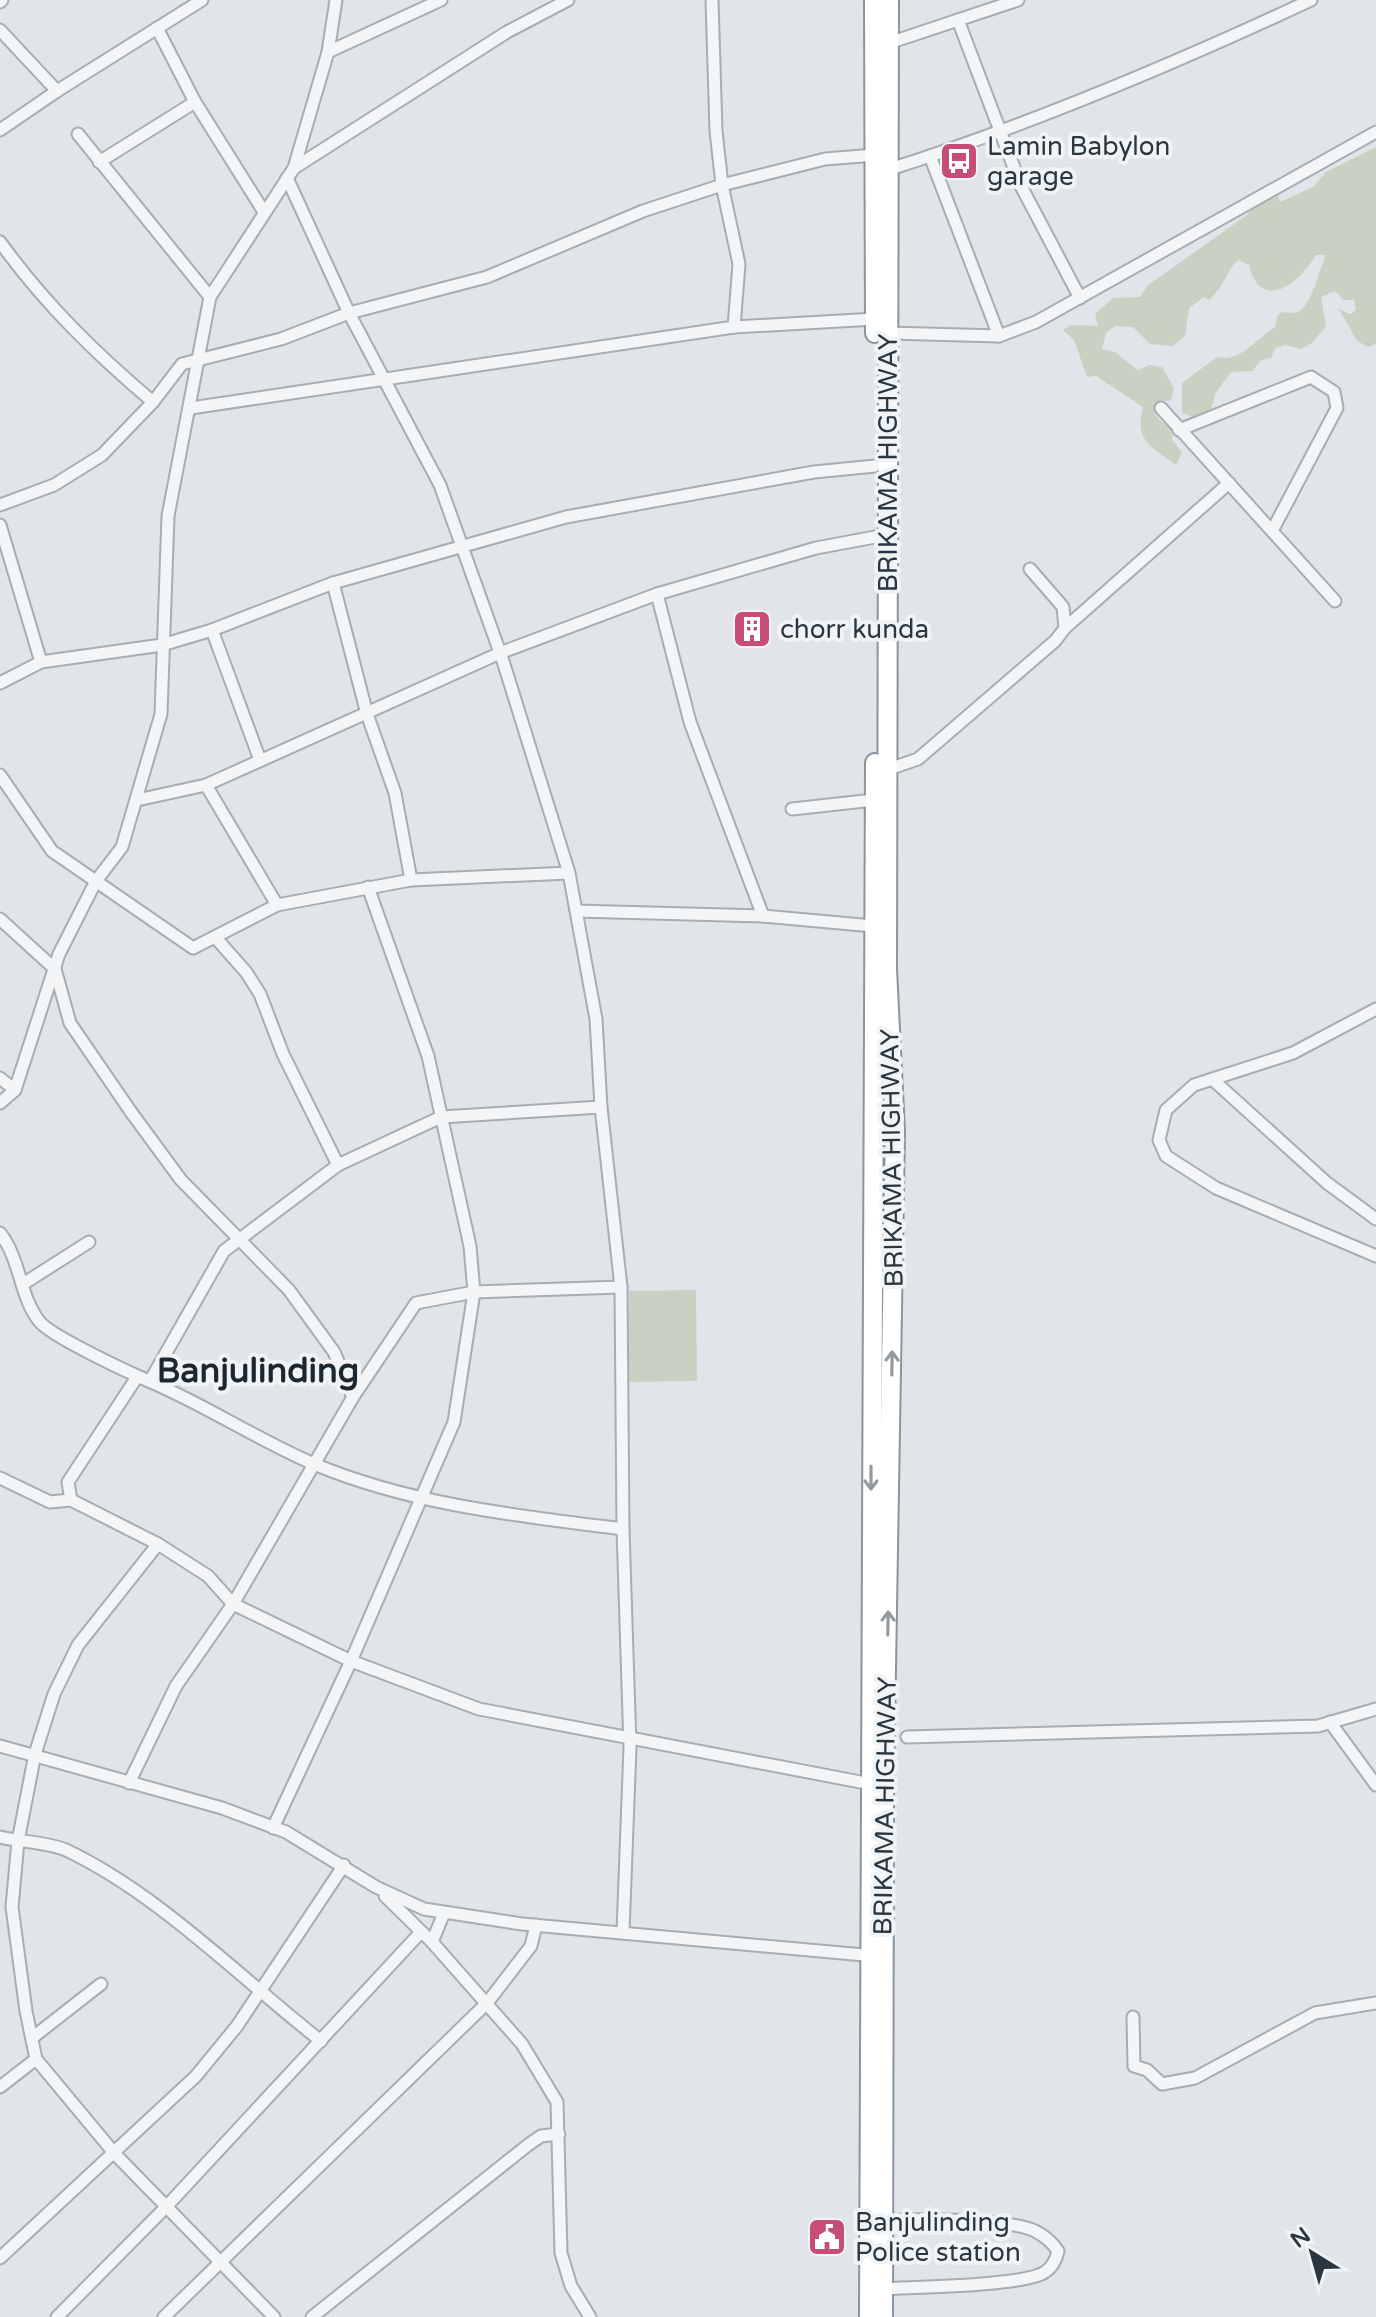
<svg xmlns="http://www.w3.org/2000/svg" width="1376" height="2317" font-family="'Varela Round',sans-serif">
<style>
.green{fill:#c9d2c2}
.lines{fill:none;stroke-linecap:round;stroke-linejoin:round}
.minor-casing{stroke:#a6adb3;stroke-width:15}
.trunk-casing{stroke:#89959f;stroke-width:22}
.minor{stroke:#f3f5f7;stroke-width:11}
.trunk{stroke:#fff;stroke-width:18}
.oneway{stroke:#949aa0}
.labels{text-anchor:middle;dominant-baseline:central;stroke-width:8;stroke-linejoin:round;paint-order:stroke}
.poi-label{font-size:26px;fill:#2a3640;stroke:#f0f4f6;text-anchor:start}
.street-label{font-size:26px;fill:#2a3640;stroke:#f0f4f6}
.district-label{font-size:34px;font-weight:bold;fill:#1c2730;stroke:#f0f4f6}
</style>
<rect width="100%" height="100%" fill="#e1e5e9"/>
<!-- green -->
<g class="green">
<path d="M1376 147V344L1368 347 1357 341 1339 309 1350 314 1356 310 1354 300H1343L1335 291 1321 297 1326 326 1312 343 1301 349 1285 345 1275 348 1271 358 1260 361 1253 371 1231 372 1215 394 1211 410 1197 418 1182 413V383L1217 357C1240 363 1255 340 1275 327L1278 314C1285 310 1290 315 1297 312 1312 307 1319 269 1326 255H1316C1300 283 1261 314 1249 265L1239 260C1228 267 1225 286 1209 300L1204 297 1189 308 1185 336 1173 346 1150 344 1133 327 1115 326 1106 333 1102 349 1115 352 1138 370 1149 365 1162 367 1174 388 1171 400 1155 403C1150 417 1164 422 1173 430L1172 440 1182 452 1176 465C1151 446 1134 441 1143 407L1096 376 1087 377 1074 340 1063 330 1071 325 1098 326 1095 314 1113 298 1140 297 1147 286 1247 215 1253 204 1278 193 1280 202 1313 187 1326 172Z"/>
<polygon points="696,1290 697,1381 629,1382 629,1291"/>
</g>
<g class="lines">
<!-- minor casing -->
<g class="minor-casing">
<g id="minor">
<polyline points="712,0 716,131 722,185 739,264 734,327"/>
<polyline points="0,2 2,0"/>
<polyline points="958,20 1021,186 1080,298"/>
<polyline points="157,28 195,102 264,212"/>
<polyline points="0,30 57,91 0,130"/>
<polyline points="889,43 1018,0"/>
<polyline points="328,52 441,0"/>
<polyline points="57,91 202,0"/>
<polyline points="78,134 210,297"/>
<polyline points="930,156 999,336"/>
<polyline points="99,162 195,102"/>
<polyline points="294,168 507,32 568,0"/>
<path d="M884 171C1030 125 1172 65 1311 0"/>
<polyline points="287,178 349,313 440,485 503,661 569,873 596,1019 601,1107 621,1287 623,1529 630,1747 623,1932"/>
<path d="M0 242C45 304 95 353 153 402"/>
<polyline points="888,333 999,336 1036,322 1376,132"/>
<polyline points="191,408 734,327 875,319"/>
<polyline points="1161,408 1335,601"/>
<polyline points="1179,430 1311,377 1334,392 1337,408 1273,529"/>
<polyline points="0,505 54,485 102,455 153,402 182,364 281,339 349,313 487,277 643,211 722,185 825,159 875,155"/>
<polyline points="0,525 41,662"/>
<polyline points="333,583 367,714 395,793 411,880"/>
<polyline points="657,594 690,722 763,916"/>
<polyline points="1065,628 1229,483"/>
<polyline points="212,630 260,760"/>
<polyline points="0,683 41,662 162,645 212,630 333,583 566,517 814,472 875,466"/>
<polyline points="883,771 918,759 1055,641 1065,628 1063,607 1030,569"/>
<polyline points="0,775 52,851 193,948 277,905 411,880 569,873"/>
<polyline points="206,785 277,905"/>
<polyline points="137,800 206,785 500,653 657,594 816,548 875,537"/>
<polyline points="792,809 874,800"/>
<polyline points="576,911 763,916 873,926"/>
<polyline points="0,919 55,969 70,1023 131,1112 181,1180 289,1290 334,1352 353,1397"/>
<polyline points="215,937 246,972 260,994 283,1054 338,1165"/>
<polyline points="1376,1009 1293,1053 1194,1085 1166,1110 1159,1140 1166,1156 1216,1188 1376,1256"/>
<polyline points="0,1078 15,1090"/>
<polyline points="1212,1079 1327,1183 1376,1219"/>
<polyline points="0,1103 15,1090 59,954 96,881 122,847 161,714 168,516 210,297 294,168 328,52 336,0"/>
<path d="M0 1233C21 1260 19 1295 39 1321 50 1336 130 1373 151 1382 207 1406 258 1440 314 1464 412 1505 519 1516 623 1529"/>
<polyline points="23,1284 89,1242"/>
<polyline points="150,1381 224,1251 338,1165 441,1117 601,1107"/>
<polyline points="0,1478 50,1502 71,1500 158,1544 208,1576 233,1604 351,1661 479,1709 876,1785"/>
<polyline points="71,1500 68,1482 137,1377"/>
<polyline points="158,1544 78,1645 54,1694 35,1754 18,1841 12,1907 26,2011 36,2059 115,2154 274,2317"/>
<polyline points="1330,1722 1376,1785"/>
<polyline points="907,1737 1318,1726 1376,1709"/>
<polyline points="0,1746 222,1808 286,1832 376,1887 424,1909 522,1924 875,1956"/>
<polyline points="129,1783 176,1686 233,1604 353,1397 416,1303 474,1292 621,1287"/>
<polyline points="273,1828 351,1661 454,1422 474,1292 470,1246 428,1056 368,887"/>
<path d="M0 1837C21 1842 47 1842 66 1850 159 1894 240 1978 321 2041"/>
<polyline points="385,1896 432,1942 522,2044 557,2102 561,2253 571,2286 590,2317"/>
<polyline points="432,1942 444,1913"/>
<polyline points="1133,2017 1134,2066 1147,2070 1162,2084 1195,2078 1315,2013 1376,2003"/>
<polyline points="32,2038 101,1984"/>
<polyline points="0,2087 36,2059"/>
<polyline points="0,2258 196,2076 237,2026 344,1865"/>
<path d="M883 2289C914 2287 1025 2286 1045 2272 1053 2267 1056 2260 1058 2251 1052 2242 1045 2236 1035 2231 1007 2218 915 2219 883 2221"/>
<polyline points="57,2317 166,2207 421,1932"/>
<polyline points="164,2317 487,2003 531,1946 536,1925"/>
<polyline points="312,2317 528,2145 541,2136 559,2134"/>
</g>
</g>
<!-- trunk casing -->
<g class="trunk-casing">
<g id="trunk">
<polyline points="874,0 875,333"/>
<polyline points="869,2317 875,763"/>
<polyline points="883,2317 884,1787 895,1131 887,969 889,0"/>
</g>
</g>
<!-- minor -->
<use href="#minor" class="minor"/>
<!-- trunk -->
<use href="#trunk" class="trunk"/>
</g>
<!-- one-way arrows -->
<defs><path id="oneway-shaft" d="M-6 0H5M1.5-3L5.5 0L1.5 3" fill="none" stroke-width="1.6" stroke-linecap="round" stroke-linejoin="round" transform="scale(2)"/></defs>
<g class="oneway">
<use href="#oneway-shaft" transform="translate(892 1363) rotate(-89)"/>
<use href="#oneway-shaft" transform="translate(871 1478) rotate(90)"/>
<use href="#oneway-shaft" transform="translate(888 1623) rotate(-89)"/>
</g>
<!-- icons -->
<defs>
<g id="bus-square" transform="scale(2)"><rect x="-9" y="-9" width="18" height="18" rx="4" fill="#c74d75" stroke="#f0f4f6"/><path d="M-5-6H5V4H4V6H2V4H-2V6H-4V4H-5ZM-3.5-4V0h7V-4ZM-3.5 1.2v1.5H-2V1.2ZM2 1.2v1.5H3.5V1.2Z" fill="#fff"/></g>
<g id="building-square" transform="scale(2)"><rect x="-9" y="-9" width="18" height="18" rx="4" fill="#c74d75" stroke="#f0f4f6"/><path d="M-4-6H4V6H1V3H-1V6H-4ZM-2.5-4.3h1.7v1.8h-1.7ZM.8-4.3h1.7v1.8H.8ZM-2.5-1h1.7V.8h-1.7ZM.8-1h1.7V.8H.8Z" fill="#fff"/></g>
<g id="civic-square" transform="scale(2)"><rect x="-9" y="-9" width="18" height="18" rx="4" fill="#c74d75" stroke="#f0f4f6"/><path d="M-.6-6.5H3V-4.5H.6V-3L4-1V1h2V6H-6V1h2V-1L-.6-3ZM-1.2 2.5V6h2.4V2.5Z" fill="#fff"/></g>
</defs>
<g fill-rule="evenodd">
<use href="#bus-square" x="959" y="161"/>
<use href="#building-square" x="752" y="629"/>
<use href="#civic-square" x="827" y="2237"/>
</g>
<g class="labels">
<!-- poi labels -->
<g class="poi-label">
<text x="987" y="146">Lamin Babylon<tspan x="987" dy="30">garage</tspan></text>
<text x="780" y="629">chorr kunda</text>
<text x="855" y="2222">Banjulinding<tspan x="855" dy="30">Police station</tspan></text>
</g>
<!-- street labels -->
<g class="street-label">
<text transform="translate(888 463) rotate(-90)">BRIKAMA HIGHWAY</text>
<text transform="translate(892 1158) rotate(-91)">BRIKAMA HIGHWAY</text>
<text transform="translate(885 1806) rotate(-89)">BRIKAMA HIGHWAY</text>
</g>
<!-- district labels -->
<g class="district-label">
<text x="258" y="1371">Banjulinding</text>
</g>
</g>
<!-- north arrow -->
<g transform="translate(1312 2253) rotate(323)" stroke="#f0f4f6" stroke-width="6" paint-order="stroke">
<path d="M0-6L14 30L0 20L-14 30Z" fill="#2a3640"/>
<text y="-12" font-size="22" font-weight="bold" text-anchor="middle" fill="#2a3640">N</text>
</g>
</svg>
